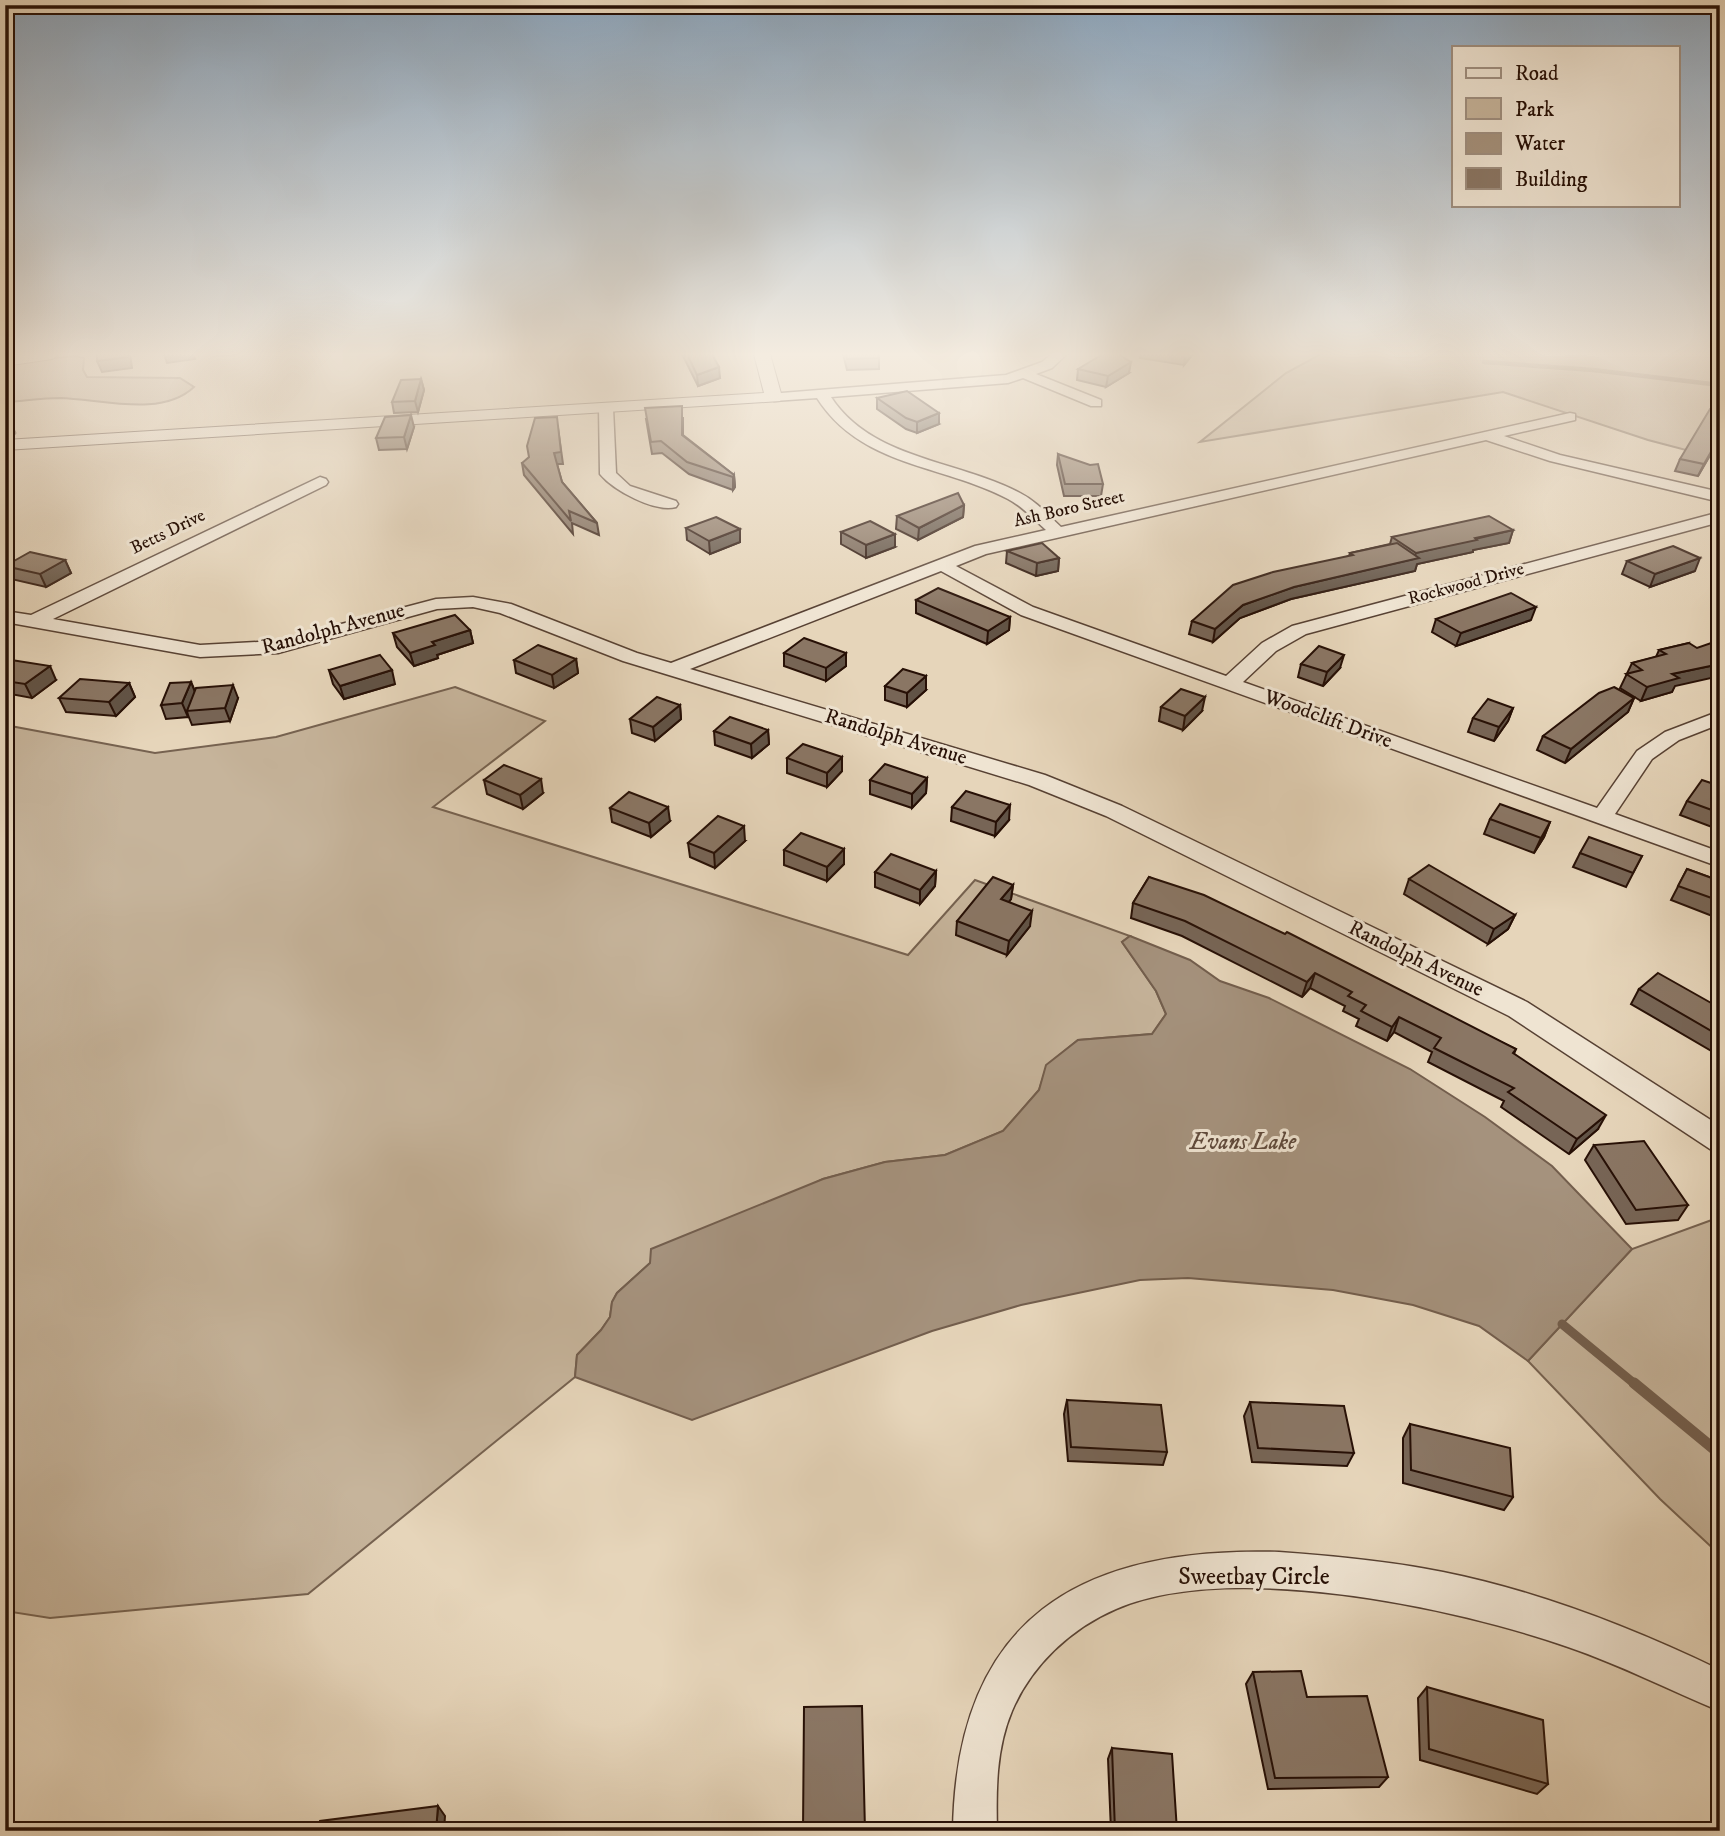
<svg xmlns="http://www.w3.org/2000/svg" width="1725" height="1836" font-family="'IM FELL DW Pica',serif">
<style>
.green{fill:#c6b49b;stroke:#766250;stroke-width:2}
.water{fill:#a5927d;stroke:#735e4d;stroke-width:2}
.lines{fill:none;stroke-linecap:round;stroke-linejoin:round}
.stream-far2{stroke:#735e4d;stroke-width:4.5}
.stream-far1{stroke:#735e4d;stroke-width:9}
.stream{stroke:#735e4d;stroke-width:11}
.service-casing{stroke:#574133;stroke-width:3}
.minor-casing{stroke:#574133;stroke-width:3}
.tertiary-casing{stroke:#574133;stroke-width:2}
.service{fill:#efe4d2;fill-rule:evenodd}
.minor{fill:#efe4d2;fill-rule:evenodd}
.tertiary{fill:#efe4d2;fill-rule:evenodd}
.wall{fill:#776556;stroke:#271006;stroke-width:2}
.shaded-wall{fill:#615346;stroke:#271006;stroke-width:2}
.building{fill:#8a7664;stroke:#271006;stroke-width:2}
.labels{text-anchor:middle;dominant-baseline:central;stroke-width:6;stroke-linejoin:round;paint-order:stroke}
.far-street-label{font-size:18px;fill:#271006;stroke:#efe4d2}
.street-label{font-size:21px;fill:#271006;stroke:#efe4d2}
.water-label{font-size:23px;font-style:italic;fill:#604a3c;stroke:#efe4d2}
.near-street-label{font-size:24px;fill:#271006;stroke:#efe4d2}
</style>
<rect width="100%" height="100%" fill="#e6d5ba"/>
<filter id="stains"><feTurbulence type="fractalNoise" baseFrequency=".00286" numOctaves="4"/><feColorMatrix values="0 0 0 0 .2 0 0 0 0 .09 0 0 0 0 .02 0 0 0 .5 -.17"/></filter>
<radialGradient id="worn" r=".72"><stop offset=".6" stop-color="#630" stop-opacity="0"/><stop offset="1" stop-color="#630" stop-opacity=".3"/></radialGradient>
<!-- green -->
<g class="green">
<polygon points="1321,354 1720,354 1720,459 1648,440 1503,392 1200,442 1286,373"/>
<path d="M75 356 84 358 83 370 87 377 180 378 194 387C161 418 101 399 60 398 42 398 23 401 5 402V363Z"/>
<polygon points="455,687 545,721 433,807 908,955 975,880 1130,936 1122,942 1156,991 1166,1014 1152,1034 1078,1040 1047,1065 1039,1090 1003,1131 945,1155 885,1162 823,1179 650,1263 617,1293 612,1302 610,1317 601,1330 577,1355 575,1377 308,1594 50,1618 5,1611 5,725 155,753 276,737"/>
<polygon points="1720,1217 1720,1555 1660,1499 1528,1361 1632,1249"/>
</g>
<!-- water -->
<polygon class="water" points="1130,936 1190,960 1220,981 1269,998 1410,1069 1485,1117 1552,1166 1632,1249 1528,1361 1479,1326 1413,1305 1333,1290 1188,1278 1140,1280 1021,1305 932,1331 692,1420 575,1377 577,1355 601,1330 610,1317 612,1302 617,1293 650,1263 651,1249 823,1179 885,1162 945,1155 1003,1131 1039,1090 1046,1065 1078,1040 1152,1034 1166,1014 1156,991 1122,942"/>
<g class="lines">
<!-- stream-far2 -->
<polyline class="stream-far2" points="1484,362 1593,370 1720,385"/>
<!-- stream-far1 -->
<polyline class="stream-far1" points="1562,1324 1636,1385"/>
<!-- stream -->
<polyline class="stream" points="1634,1383 1720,1454"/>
<!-- service casing -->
<g class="service-casing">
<polygon id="service" points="14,431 15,433 5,444 5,432"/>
</g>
<!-- minor casing -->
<g class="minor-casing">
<g id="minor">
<path d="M1052 354H1067L1052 368 1036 374 1101 400V406H1091L1023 378 1008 383 831 397C872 460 958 460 1020 493 1036 501 1048 515 1061 527L1570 413 1575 414V420L1504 436 1560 455 1720 492V502L1550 461 1486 440 986 554 956 566 1033 607 1226 676 1262 643 1292 626 1720 512V522L1306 634 1276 651 1243 682 1597 808 1637 751 1665 732 1720 711V724L1679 740 1652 759 1615 814 1720 852V867L1021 615 941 571 690 669 1045 775 1122 806 1527 1002 1720 1126V1152L1710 1149 1509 1016 1106 816 1029 785 623 661 500 613 473 607 437 609 278 653 200 657 5 622V611L31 615 320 477 326 479 328 482 326 485 53 619 200 645 277 641 436 599 473 597 511 604 637 653 671 663 975 546 1046 530C1034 519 1023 507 1008 499 942 464 861 467 817 398L774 401 767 397 769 394 1006 375 1042 362Z"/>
<path d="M606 404 613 408 616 473 630 486 676 501 678 504 676 507C655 513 613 490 600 474L599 408Z"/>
<path d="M1279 1552C1334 1556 1389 1561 1443 1572 1538 1591 1633 1628 1720 1670V1711C1669 1690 1621 1665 1568 1647 1454 1607 1230 1560 1116 1609 1071 1628 1031 1666 1012 1711 996 1749 996 1790 997 1831H953C956 1618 1080 1546 1279 1552Z"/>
</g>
</g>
<!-- tertiary casing -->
<g class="tertiary-casing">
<g id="tertiary">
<polygon points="18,354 60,354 52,359 5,366 5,356"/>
<polygon points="754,354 770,354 782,397 780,401 5,450 5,440 764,393"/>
</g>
</g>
<!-- service -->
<use href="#service" class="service"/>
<!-- minor -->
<use href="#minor" class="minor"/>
<!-- tertiary -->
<use href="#tertiary" class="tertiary"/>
</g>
<!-- wall -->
<g class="wall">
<polygon points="682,354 712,354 720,378 698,386"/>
<polygon points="843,354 878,354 879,358 879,369 847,370"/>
<polygon points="1141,354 1193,354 1184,365 1140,358"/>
<polygon points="1078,369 1129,373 1106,387 1077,380"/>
<polygon points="421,379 424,390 418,412 394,413 392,402"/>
<polygon points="877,398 939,424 917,433 906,429 877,409"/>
<polygon points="683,418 683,435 734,475 735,487 733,490 689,474 662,453 652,454 646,419"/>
<polygon points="414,427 407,449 379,450 376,438"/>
<polygon points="1720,438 1698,476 1675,471 1680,459"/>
<polygon points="1058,454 1103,484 1101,496 1064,496 1057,465"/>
<polygon points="522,463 563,464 557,464 562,482 597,523 599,535 572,523 573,534 524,475"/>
<polygon points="964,505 963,517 918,540 896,529 897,516"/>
<polygon points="686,528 740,529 740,542 710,554 687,540"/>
<polygon points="1513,530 1509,543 1473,550 1473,552 1417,564 1415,571 1291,599 1240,618 1213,642 1189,634 1192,621 1349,556 1350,553 1390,544 1392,537"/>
<polygon points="841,532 895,547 866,558 841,544"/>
<polygon points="1007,551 1059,558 1058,571 1036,576 1006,563"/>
<polygon points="65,560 71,573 46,587 11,579 5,567 5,565"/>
<polygon points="1627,561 1695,571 1650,587 1622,574"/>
<polygon points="916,600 1010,617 1009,630 987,644 916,613"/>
<polygon points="1436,619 1531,620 1456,646 1432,632"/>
<polygon points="470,630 473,643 437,655 438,658 414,666 397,647 393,633"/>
<polygon points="1689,643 1672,692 1641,701 1620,688 1632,663 1656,657 1659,650"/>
<polygon points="784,653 846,653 846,666 826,681 784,666"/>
<polygon points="5,659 56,680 32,698 5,693"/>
<polygon points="576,659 578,673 554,688 516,673 514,660"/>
<polygon points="1301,664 1340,668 1323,686 1298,677"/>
<polygon points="329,670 395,684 344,699 333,684"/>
<polygon points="191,682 195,691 238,698 230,721 192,725 188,715 188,717 166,719 161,705"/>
<polygon points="129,683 135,697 116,716 66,712 59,698"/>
<polygon points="885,686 926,690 907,707 885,700"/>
<polygon points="1634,698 1628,712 1565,763 1537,750 1543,736"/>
<polygon points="680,705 681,719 655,741 632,733 630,719"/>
<polygon points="1161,707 1202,711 1183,730 1159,721"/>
<polygon points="1513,708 1508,721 1494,741 1468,732 1473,718"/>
<polygon points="768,730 769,744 752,758 715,745 714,731"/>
<polygon points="1720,754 1720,766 1715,763"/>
<polygon points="842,757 842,771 827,787 787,773 787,758"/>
<polygon points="927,778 926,793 912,808 870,794 870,780"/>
<polygon points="484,780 543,793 523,809 487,794"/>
<polygon points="1720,786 1720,816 1712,827 1680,815 1687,801"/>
<polygon points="952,807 1009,820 995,836 951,821"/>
<polygon points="610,808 670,821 651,837 612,822"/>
<polygon points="1490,819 1550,822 1544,837 1534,853 1484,834"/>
<polygon points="745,841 715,868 690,857 688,843"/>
<polygon points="844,849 844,864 827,881 784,865 784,850"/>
<polygon points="1580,853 1642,856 1626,887 1573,867"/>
<polygon points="1687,869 1720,881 1720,919 1671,900"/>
<polygon points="936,871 935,886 920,904 875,887 875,872"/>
<polygon points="1149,877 1516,1049 1514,1054 1598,1129 1569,1154 1501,1107 1504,1101 1428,1062 1432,1052 1394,1032 1387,1041 1356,1026 1359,1019 1343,1011 1345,1006 1310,988 1302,997 1182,936 1131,918 1133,903"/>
<polygon points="1409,879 1515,915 1508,929 1488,944 1404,894"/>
<polygon points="1013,885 1011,899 1009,902 1030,926 1007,955 956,935 957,921"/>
<polygon points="1639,989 1720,1008 1720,1056 1631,1004"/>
<polygon points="1594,1145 1688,1205 1678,1220 1626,1224 1585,1160"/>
<polygon points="1067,1400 1167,1452 1163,1465 1068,1461 1064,1414"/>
<polygon points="1250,1402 1354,1453 1347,1466 1252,1462 1244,1416"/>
<polygon points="1410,1424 1513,1497 1504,1510 1403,1483 1403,1438"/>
<polygon points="1253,1672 1307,1697 1388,1777 1379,1787 1268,1789 1246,1684"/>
<polygon points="1427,1687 1548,1784 1537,1794 1420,1760 1418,1698"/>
<polygon points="1112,1748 1177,1831 1111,1831 1108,1759"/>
</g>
<!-- shaded-wall -->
<g class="shaded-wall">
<polygon points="128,354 130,354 132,368 102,372 97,361"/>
<polygon points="164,354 193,354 195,359 167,363"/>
<polygon points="1185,354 1193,354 1184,365"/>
<polygon points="1131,362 1129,373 1106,387 1108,376"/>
<polygon points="719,367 720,378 698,386 697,375"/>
<polygon points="421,379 424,390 418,412 415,401"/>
<polygon points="939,413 939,424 917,433 917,422"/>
<polygon points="411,415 414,427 407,449 404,437"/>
<polygon points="558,428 563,464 556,464 554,453"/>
<polygon points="1720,436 1720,438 1698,476 1704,464"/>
<polygon points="734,475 735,487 733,490 733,477"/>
<polygon points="964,505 963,517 918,540 919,528"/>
<polygon points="740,529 740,542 710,554 709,541"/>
<polygon points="1513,530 1509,543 1473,550 1473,552 1417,564 1415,571 1291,599 1240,618 1213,642 1215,629 1243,605 1294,587 1414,559 1416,553"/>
<polygon points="895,534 895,547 866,558 866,545"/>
<polygon points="1059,558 1058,571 1036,576 1037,563"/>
<polygon points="1700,558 1695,571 1650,587 1655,574"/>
<polygon points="65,560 71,573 46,587 40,574"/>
<polygon points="1536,607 1531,620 1456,646 1461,633"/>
<polygon points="1010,617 1009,630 987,644 988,631"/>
<polygon points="470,630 473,643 437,655 438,658 414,666 410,653 432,642"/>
<polygon points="846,653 846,666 826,681 826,668"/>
<polygon points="1344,655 1340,668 1323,686 1327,672"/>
<polygon points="576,659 578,673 554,688 552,675"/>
<polygon points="1720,664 1720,676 1675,686 1672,692 1641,701 1647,687 1672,674"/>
<polygon points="50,666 56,680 32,698 25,684"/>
<polygon points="392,670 395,684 344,699 340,686"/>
<polygon points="926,676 926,690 907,707 907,693"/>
<polygon points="191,682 196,695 187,711 188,715 188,717 182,703"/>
<polygon points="129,683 135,697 116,716 109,702"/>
<polygon points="233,685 238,698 230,721 225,708"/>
<polygon points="1205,697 1202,711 1183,730 1185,716"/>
<polygon points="1634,698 1628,712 1565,763 1571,749"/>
<polygon points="680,705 681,719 655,741 653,727"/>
<polygon points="1513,708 1508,721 1494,741 1499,727"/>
<polygon points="768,730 769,744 752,758 751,744"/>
<polygon points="842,757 842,771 827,787 827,773"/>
<polygon points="927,778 926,793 912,808 912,794"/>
<polygon points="541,779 543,793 523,809 520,795"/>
<polygon points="1010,805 1009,820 995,836 996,822"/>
<polygon points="668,807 670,821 651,837 649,823"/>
<polygon points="1550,822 1544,837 1534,853 1541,838"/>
<polygon points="744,826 745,841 715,868 714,853"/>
<polygon points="844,849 844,864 827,881 827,867"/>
<polygon points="936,871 935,886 920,904 920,890"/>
<polygon points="1013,885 1011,899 999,914 1001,899"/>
<polygon points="1032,911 1030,926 1007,955 1009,941"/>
<polygon points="1515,915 1508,929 1488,944 1494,929"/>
<polygon points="1315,973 1310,988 1302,997 1307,982"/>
<polygon points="1399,1017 1394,1032 1387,1041 1392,1027"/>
<polygon points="1606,1115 1598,1129 1569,1154 1577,1139"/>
<polygon points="438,1806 445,1816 444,1831 436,1831"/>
</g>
<!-- building -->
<g class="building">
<polygon points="97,354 128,354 128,357 97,361"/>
<polygon points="687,354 712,354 719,367 697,375"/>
<polygon points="846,354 878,354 879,358 847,359"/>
<polygon points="1103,354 1118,354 1131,362 1108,376 1078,369"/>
<polygon points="421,379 415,401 392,402 401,380"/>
<polygon points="907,391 939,413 917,422 906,418 877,398"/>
<polygon points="682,406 682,435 734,475 733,477 687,462 661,441 651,442 645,408"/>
<polygon points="1710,409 1720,411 1720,436 1704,464 1680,459"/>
<polygon points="411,415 404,437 376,438 385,417"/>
<polygon points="557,417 561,452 554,453 562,482 597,523 569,511 571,521 522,463 529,457 527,446 535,418"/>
<polygon points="1058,454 1090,465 1098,464 1103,484 1065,484"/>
<polygon points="958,493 964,505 919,528 897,516"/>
<polygon points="1489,516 1513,530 1475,538 1477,540 1416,553 1392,537"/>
<polygon points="716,517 740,529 709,541 686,528"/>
<polygon points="870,521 895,534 866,545 841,532"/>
<polygon points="1042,543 1059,558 1037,563 1007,551"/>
<polygon points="1397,543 1419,558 1294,587 1243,605 1215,629 1192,621 1233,585 1273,572 1353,555 1350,553"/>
<polygon points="1673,546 1700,558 1655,574 1627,561"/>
<polygon points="30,552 65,560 40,574 5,566"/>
<polygon points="938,588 1010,617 988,631 916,600"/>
<polygon points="1511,593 1536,607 1461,633 1436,619"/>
<polygon points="455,615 470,630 432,642 435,645 410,653 393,633"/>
<polygon points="804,638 846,653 826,668 784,653"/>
<polygon points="1720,640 1720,664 1672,674 1679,678 1647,687 1626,674 1642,670 1632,663 1666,654 1659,650 1689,643 1697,648"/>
<polygon points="538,645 576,659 552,675 514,660"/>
<polygon points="1319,646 1344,655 1327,672 1301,664"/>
<polygon points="380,655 392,670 340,686 329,670"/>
<polygon points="5,659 50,666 25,684 5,681"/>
<polygon points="903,669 926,676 907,693 885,686"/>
<polygon points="80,679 129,683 109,702 59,698"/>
<polygon points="191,682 182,703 161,705 170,683"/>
<polygon points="233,685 225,708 187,711 196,688"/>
<polygon points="1614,687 1634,698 1571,749 1543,736 1599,693"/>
<polygon points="1181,689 1205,697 1185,716 1161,707"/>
<polygon points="657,697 680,705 653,727 630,719"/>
<polygon points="1488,699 1513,708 1499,727 1473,718"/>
<polygon points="730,717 768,730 751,744 714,731"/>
<polygon points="803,744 842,757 827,773 787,758"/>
<polygon points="885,764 927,778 912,794 870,780"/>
<polygon points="504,765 541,779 520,795 484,780"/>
<polygon points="1702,780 1720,786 1720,813 1687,801"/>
<polygon points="966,791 1010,805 996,822 952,807"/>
<polygon points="629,792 668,807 649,823 610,808"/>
<polygon points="1500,804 1550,822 1541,838 1490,819"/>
<polygon points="718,816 744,826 714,853 688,843"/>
<polygon points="801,833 844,849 827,867 784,850"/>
<polygon points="1589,837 1642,856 1633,873 1580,853"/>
<polygon points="891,854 936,871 920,890 875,872"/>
<polygon points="1429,865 1515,915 1494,929 1409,879"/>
<polygon points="1687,869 1720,881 1720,901 1678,886"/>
<polygon points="993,877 1013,885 1001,899 1032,911 1009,941 957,921"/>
<polygon points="1149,877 1204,895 1285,934 1287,932 1516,1049 1513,1053 1606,1115 1577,1139 1508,1092 1514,1088 1434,1048 1441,1038 1399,1017 1392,1027 1361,1011 1366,1005 1348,996 1352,992 1315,973 1307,982 1185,921 1133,903"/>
<polygon points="1658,973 1720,1008 1720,1036 1639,989"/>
<polygon points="1644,1141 1688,1205 1636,1210 1594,1145"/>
<polygon points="1067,1400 1161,1405 1167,1452 1071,1447"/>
<polygon points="1250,1402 1344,1406 1354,1453 1258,1448"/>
<polygon points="1410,1424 1510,1448 1513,1497 1411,1470"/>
<polygon points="1301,1671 1307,1697 1367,1696 1388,1777 1275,1778 1253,1672"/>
<polygon points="1427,1687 1543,1720 1548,1784 1429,1749"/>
<polygon points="862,1706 865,1831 803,1831 804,1707"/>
<polygon points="1112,1748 1172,1754 1177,1831 1115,1831"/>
<polygon points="438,1806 436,1831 318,1831 320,1821"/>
</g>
<!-- sky -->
<linearGradient id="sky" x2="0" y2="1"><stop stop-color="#8da6bd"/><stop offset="0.58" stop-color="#f4ece0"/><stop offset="1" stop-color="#f4ece0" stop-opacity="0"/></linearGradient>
<rect width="1725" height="611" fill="url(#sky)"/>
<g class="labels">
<!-- far-street labels -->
<g class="far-street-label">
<text transform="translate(1069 509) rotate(-13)">Ash Boro Street</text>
<text transform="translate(168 532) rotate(-26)">Betts Drive</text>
<text transform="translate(1466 584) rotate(-15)">Rockwood Drive</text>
</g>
<!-- street labels -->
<g class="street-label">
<text transform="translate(333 629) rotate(-15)">Randolph Avenue</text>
<text transform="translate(1328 719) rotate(20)">Woodclift Drive</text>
<text transform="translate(896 737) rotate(17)">Randolph Avenue</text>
<text transform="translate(1416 959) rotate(26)">Randolph Avenue</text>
</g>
<!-- water labels -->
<g class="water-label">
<text x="1243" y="1142">Evans Lake</text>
</g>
<!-- near-street labels -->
<g class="near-street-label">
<text x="1254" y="1577">Sweetbay Circle</text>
</g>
</g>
<!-- margin -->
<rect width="1725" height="1836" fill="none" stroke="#e6d5ba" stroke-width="28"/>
<rect x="7" y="7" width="1711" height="1822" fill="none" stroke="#271006" stroke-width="3.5"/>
<rect x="14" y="14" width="1697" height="1808" fill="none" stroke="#271006" stroke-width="2"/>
<!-- legend -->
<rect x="1452" y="46" width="228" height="161" fill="#efe4d2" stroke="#9f8f80" stroke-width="2"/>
<rect x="1466" y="68" width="35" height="10" fill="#efe4d2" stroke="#9f8f80" stroke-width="2"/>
<text x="1515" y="80" font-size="21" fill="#271006">Road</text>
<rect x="1466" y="98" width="35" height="21" fill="#c6b49b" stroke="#9f8f80" stroke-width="2"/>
<text x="1515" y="116" font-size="21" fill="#271006">Park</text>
<rect x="1466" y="133" width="35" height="21" fill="#a5927d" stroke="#9f8f80" stroke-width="2"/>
<text x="1515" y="150" font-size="21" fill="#271006">Water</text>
<rect x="1466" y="168" width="35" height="21" fill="#8a7664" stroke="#9f8f80" stroke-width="2"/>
<text x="1515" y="186" font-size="21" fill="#271006">Building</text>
<rect width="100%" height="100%" filter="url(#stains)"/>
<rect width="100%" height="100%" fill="url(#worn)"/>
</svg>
